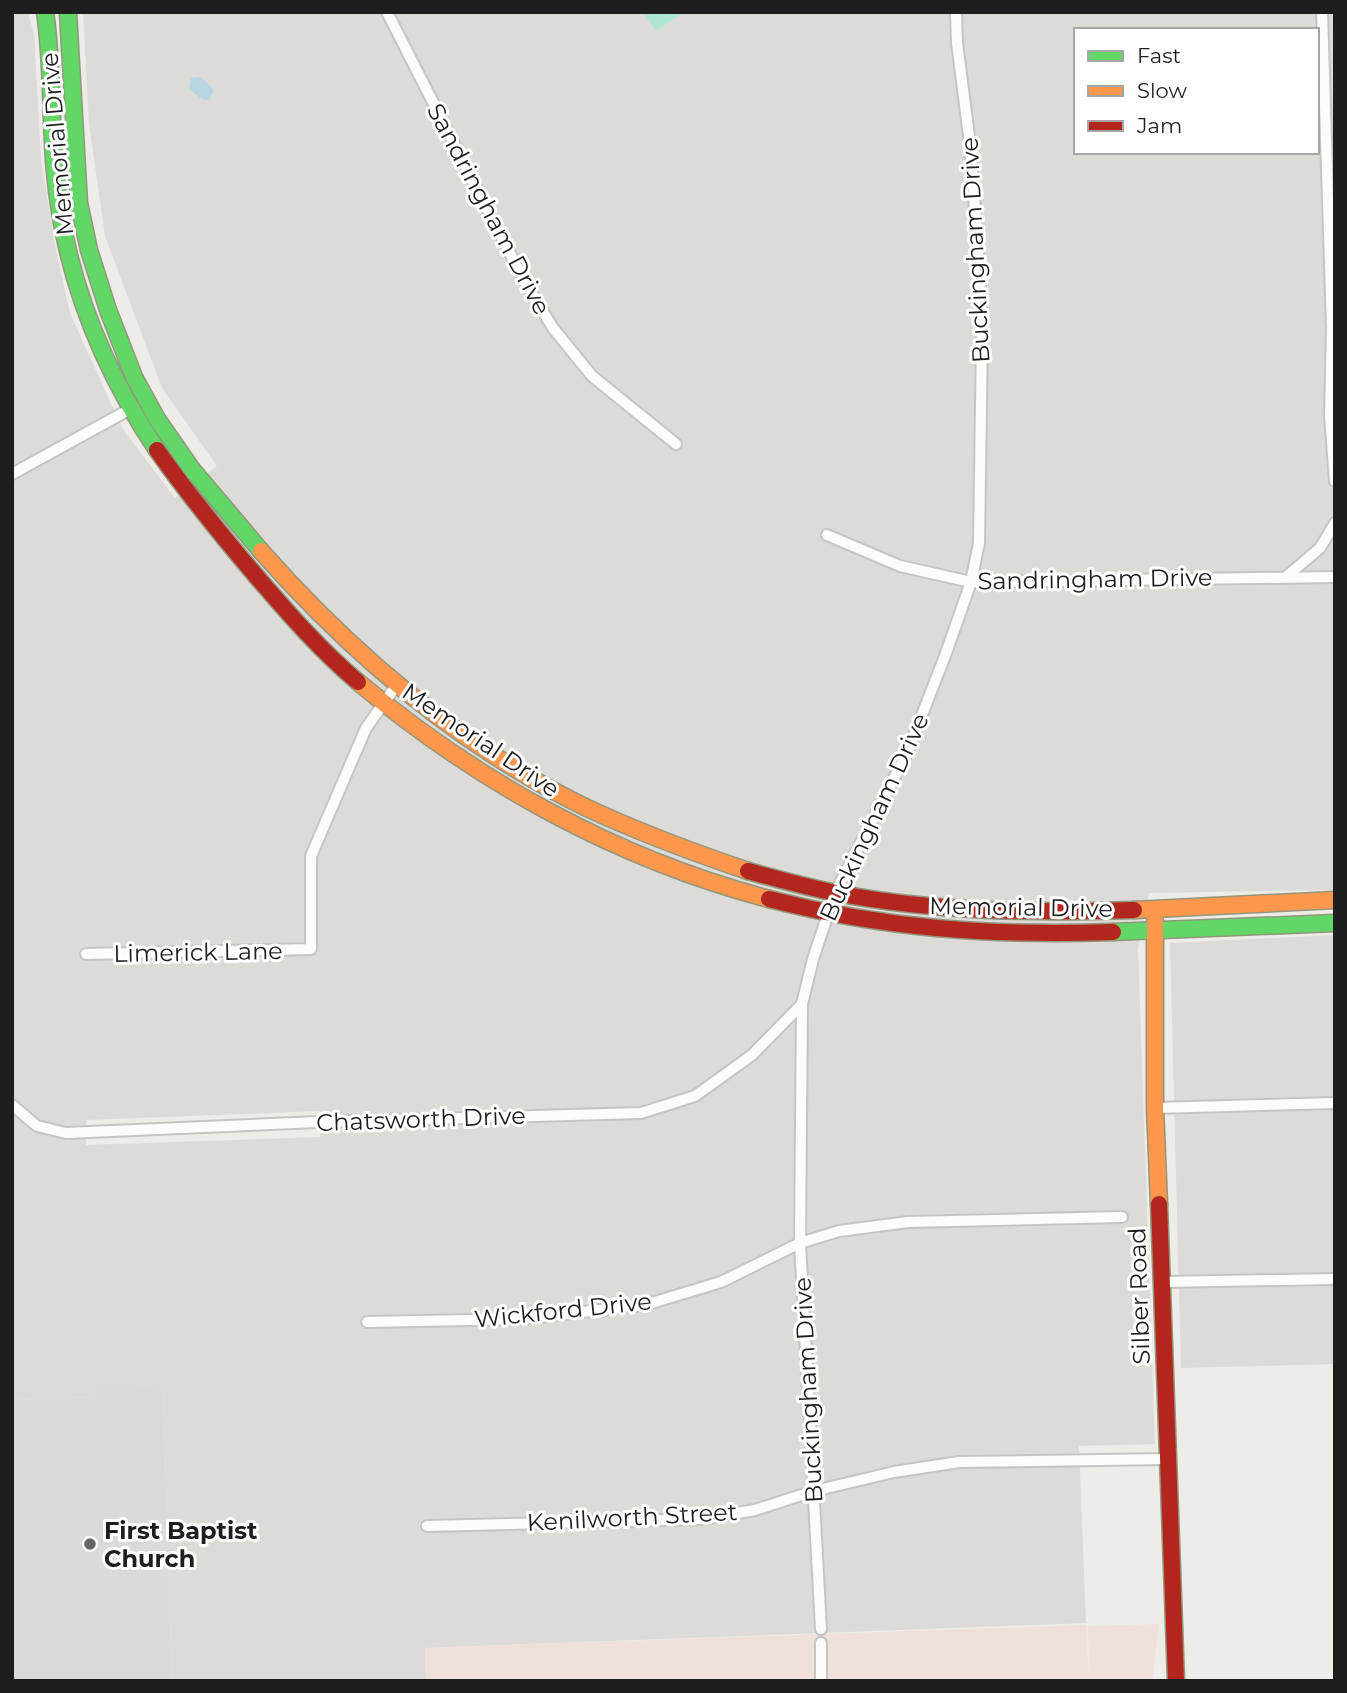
<svg xmlns="http://www.w3.org/2000/svg" width="1347" height="1693" font-family="Montserrat,sans-serif">
<style>
.residential{fill:#dcdbd8;fill-rule:evenodd}
.commercial{fill:#f0e0db}
.religious{fill:#dbdad8}
.pitch{fill:#afe7d4}
.water{fill:#b8d6e2}
.lines{fill:none;stroke-linecap:round;stroke-linejoin:round}
.street-casing{stroke:#c5c5c2;stroke-width:14}
.fast-casing{stroke:#93977e;stroke-width:19}
.slow-casing{stroke:#93977e;stroke-width:19}
.jam-casing{stroke:#93977e;stroke-width:19}
.street{stroke:#fcfcfb;stroke-width:10}
.fast{stroke:#63d668;stroke-width:16}
.slow{stroke:#ff974d;stroke-width:16}
.jam{stroke:#b3261e;stroke-width:16}
.poi-dot{fill:#666664;stroke:#fff;stroke-width:2.5}
.labels{text-anchor:middle;dominant-baseline:central;stroke-width:6;stroke-linejoin:round;paint-order:stroke}
.street-label{font-size:24px;fill:#1e1e1e;stroke:#fff}
.poi-label{font-size:24px;font-weight:bold;fill:#1e1e1e;stroke:#fff;text-anchor:start}
</style>
<rect width="100%" height="100%" fill="#edece6"/>
<!-- residential -->
<g class="residential">
<path d="M12 12H28L34 35 41 159 55 246 70 313 122 428 175 498 217 466 162 388 105 236 89 124 83 12H1335V890L1149 893 1138 949 1155 1444 1079 1446 1086 1623 425 1648 426 1681H172L163 1385 93 1387 92 1397 12 1400ZM1076 30H1317V152H1076ZM320 1111V1137L86 1145V1120Z"/>
<polygon points="1335,935 1335,1364 1181,1368 1170,943"/>
</g>
<!-- commercial -->
<polygon class="commercial" points="1159,1624 1152,1681 426,1681 425,1648 1086,1625 1089,1679 1088,1626"/>
<!-- religious -->
<polygon class="religious" points="163,1385 172,1681 12,1681 12,1400 92,1397 93,1386"/>
<!-- pitch -->
<polygon class="pitch" points="643,12 684,12 656,31"/>
<!-- water -->
<polygon class="water" points="201,77 214,90 209,100 203,100 189,89 191,78"/>
<g class="lines">
<!-- street casing -->
<g class="street-casing">
<g id="street">
<polyline points="387,12 500,234 526,284 553,328 592,376 676,444"/>
<polyline points="1322,12 1332,327 1330,416 1335,481"/>
<polyline points="12,474 134,407"/>
<polyline points="827,535 900,566 971,582 1335,577"/>
<polyline points="1287,576 1320,548 1335,523"/>
<polyline points="86,954 311,949 311,856 366,728 396,686"/>
<polyline points="12,1105 37,1126 66,1133 317,1122 641,1113 695,1096 752,1055 802,1004"/>
<polyline points="1155,1108 1335,1103"/>
<polyline points="1162,1282 1335,1279"/>
<polyline points="367,1322 520,1319 645,1305 721,1282 800,1243 839,1231 908,1222 1122,1217"/>
<polyline points="427,1526 702,1519 755,1510 814,1491 894,1472 959,1462 1167,1459"/>
<polyline points="821,1629 800,1243 802,1004 813,959 835,893 907,753 945,656 971,582 979,543 982,337 977,233 969,136 957,43 956,12"/>
<polyline points="821,1643 821,1681"/>
</g>
</g>
<!-- fast casing -->
<g class="fast-casing">
<g id="fast">
<path d="M45 12C53 65 50 119 55 172 64 273 101 366 157 450"/>
<polyline points="68,12 79,203 89,250 108,310 134,377 157,419 191,468 261,551"/>
<polyline points="1113,932 1335,923"/>
</g>
</g>
<!-- slow casing -->
<g class="slow-casing">
<g id="slow">
<path d="M261 551C352 654 460 746 585 807 638 832 692 852 748 871"/>
<path d="M358 682C478 782 617 859 769 899"/>
<polyline points="1134,910 1335,900"/>
<polyline points="1155,921 1155,1108 1159,1204"/>
</g>
</g>
<!-- jam casing -->
<g class="jam-casing">
<g id="jam">
<path d="M157 450C188 494 222 536 257 577 289 614 320 650 358 682"/>
<path d="M748 871C777 879 806 887 836 893 934 912 1035 913 1134 910"/>
<path d="M769 899C885 929 993 936 1113 932"/>
<polyline points="1159,1204 1176,1681"/>
</g>
</g>
<!-- street -->
<use href="#street" class="street"/>
<!-- fast -->
<use href="#fast" class="fast"/>
<!-- slow -->
<use href="#slow" class="slow"/>
<!-- jam -->
<use href="#jam" class="jam"/>
</g>
<!-- markers -->
<circle class="poi-dot" cx="90" cy="1544" r="7"/>
<g class="labels">
<!-- street labels -->
<g class="street-label">
<text transform="translate(57 144) rotate(-95)">Memorial Drive</text>
<text transform="translate(489 209) rotate(62)">Sandringham Drive</text>
<text transform="translate(975 250) rotate(-93)">Buckingham Drive</text>
<text transform="translate(1095 579) rotate(-1)">Sandringham Drive</text>
<text transform="translate(481 740) rotate(34)">Memorial Drive</text>
<text transform="translate(874 817) rotate(-65)">Buckingham Drive</text>
<text transform="translate(1021 907) rotate(1)">Memorial Drive</text>
<text transform="translate(198 952) rotate(-1)">Limerick Lane</text>
<text transform="translate(421 1119) rotate(-2)">Chatsworth Drive</text>
<text transform="translate(1139 1296) rotate(-92)">Silber Road</text>
<text transform="translate(563 1310) rotate(-6)">Wickford Drive</text>
<text transform="translate(808 1390) rotate(-93)">Buckingham Drive</text>
<text transform="translate(632 1517) rotate(-3)">Kenilworth Street</text>
</g>
<!-- poi labels -->
<g class="poi-label">
<text x="104" y="1530">First Baptist<tspan x="104" dy="28">Church</tspan></text>
</g>
</g>
<!-- border -->
<rect width="1347" height="1693" fill="none" stroke="#1e1e1e" stroke-width="28"/>
<!-- legend -->
<rect x="1074" y="28" width="245" height="126" fill="#ffffff" stroke="#a5a5a5" stroke-width="2"/>
<rect x="1088" y="51" width="35" height="10" fill="#63d668" stroke="#a5a5a5" stroke-width="2"/>
<text x="1137" y="63" font-size="21" fill="#1e1e1e">Fast</text>
<rect x="1088" y="86" width="35" height="10" fill="#ff974d" stroke="#a5a5a5" stroke-width="2"/>
<text x="1137" y="98" font-size="21" fill="#1e1e1e">Slow</text>
<rect x="1088" y="121" width="35" height="10" fill="#b3261e" stroke="#a5a5a5" stroke-width="2"/>
<text x="1137" y="133" font-size="21" fill="#1e1e1e">Jam</text>
</svg>
